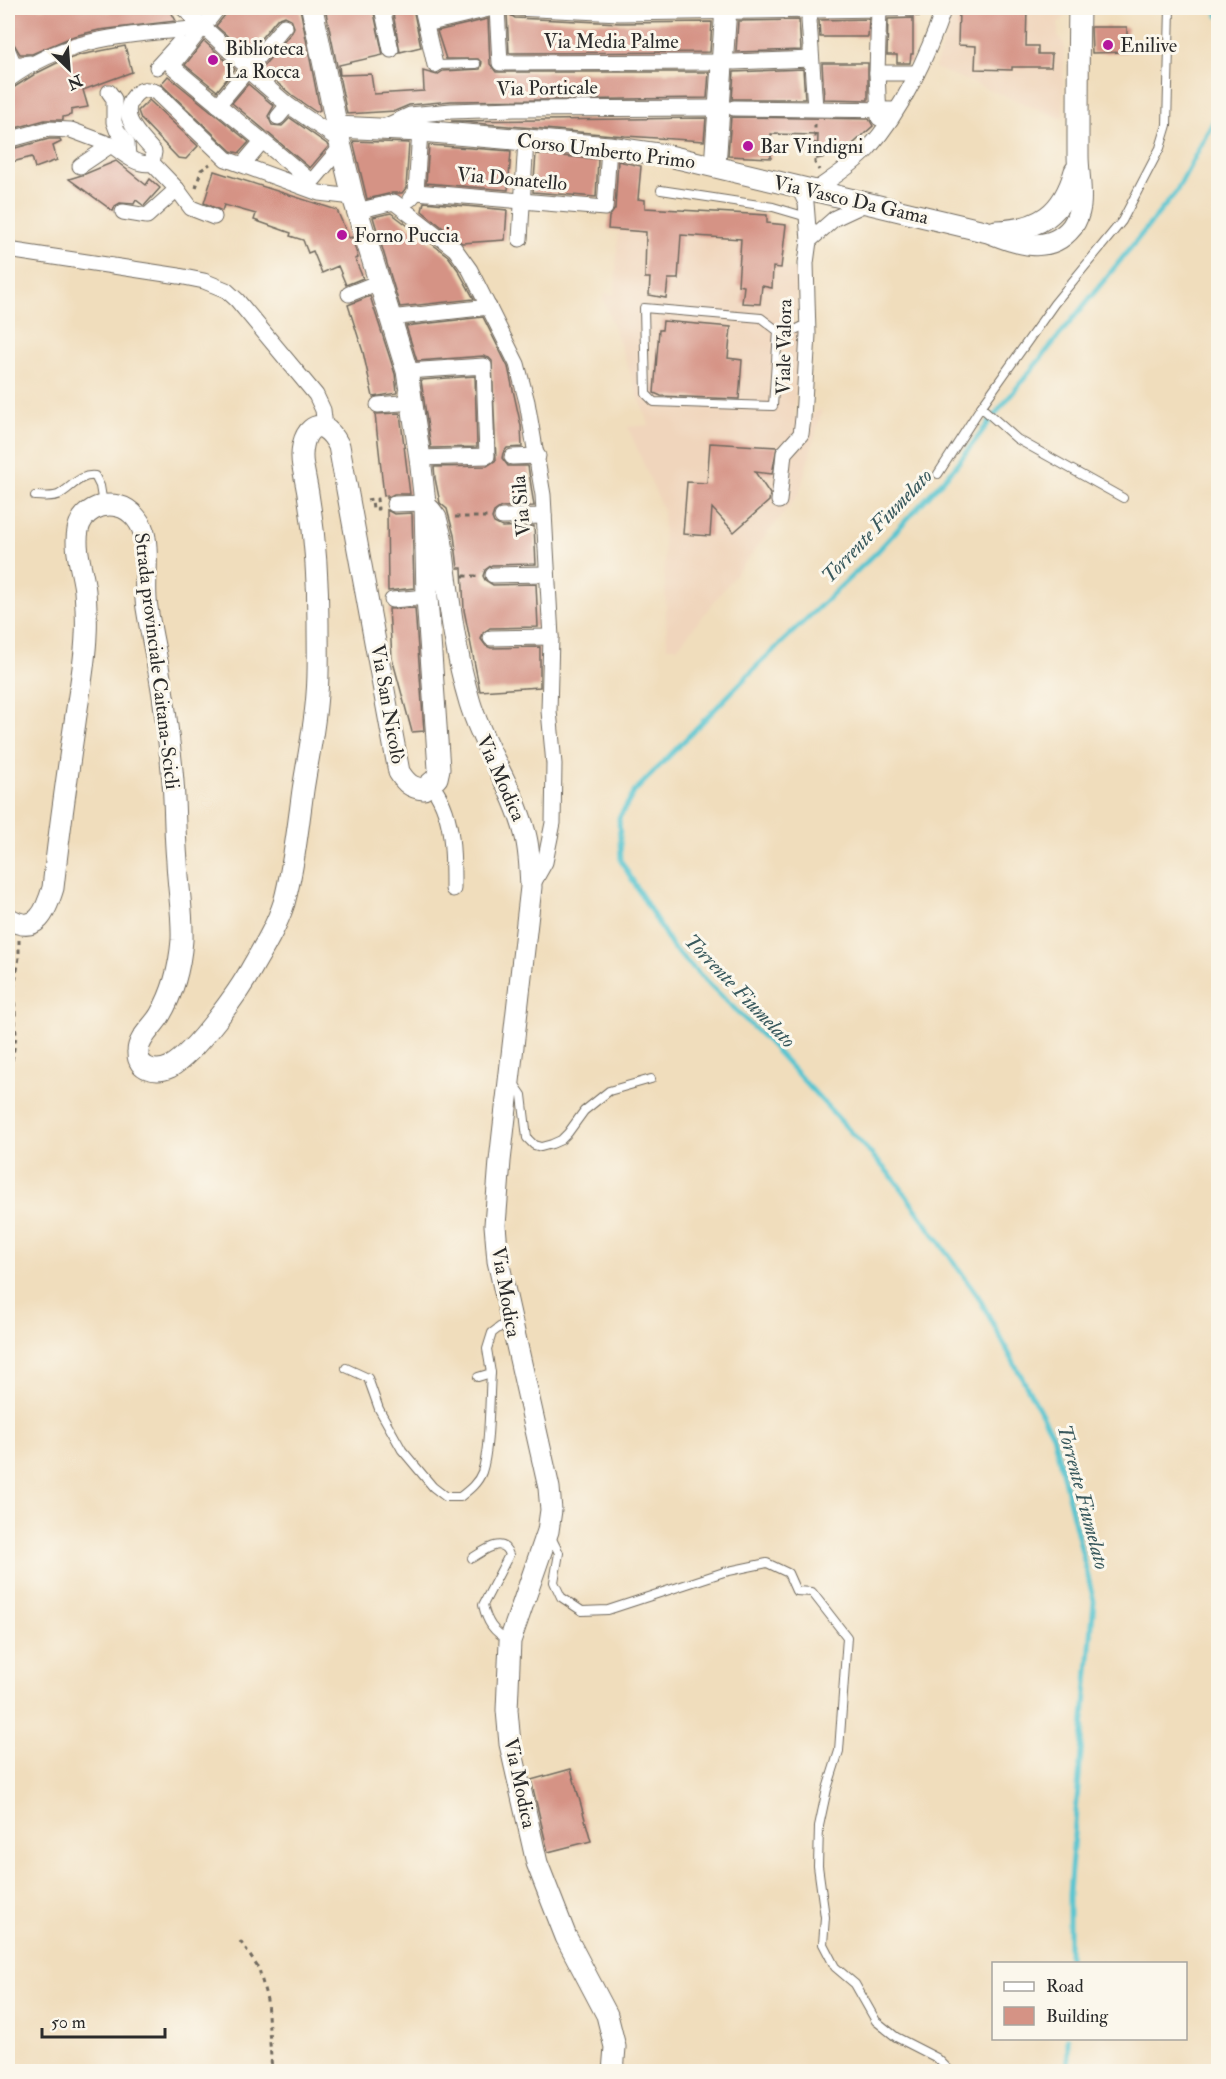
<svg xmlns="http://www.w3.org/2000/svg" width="1226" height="2079" font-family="'IM FELL Double Pica',serif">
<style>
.built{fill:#f0d5bc}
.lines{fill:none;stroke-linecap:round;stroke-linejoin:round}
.stream{stroke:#59c5d0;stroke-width:5}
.building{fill:#d59385}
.lane-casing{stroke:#70695e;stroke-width:10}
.street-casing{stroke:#70695e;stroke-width:17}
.secondary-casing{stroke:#70695e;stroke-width:23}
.path{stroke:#70695e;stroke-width:3;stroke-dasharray:4.5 4.5;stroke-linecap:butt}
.lane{stroke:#fff;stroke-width:8}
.street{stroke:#fff;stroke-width:15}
.secondary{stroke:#fff;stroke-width:21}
.poi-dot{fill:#b5179e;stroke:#fbf7ec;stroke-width:2}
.labels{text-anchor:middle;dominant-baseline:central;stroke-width:6;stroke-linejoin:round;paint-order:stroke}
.street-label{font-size:20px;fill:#2b2b2b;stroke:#fbf7ec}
.poi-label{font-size:20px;fill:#2b2b2b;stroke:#fbf7ec;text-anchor:start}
.water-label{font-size:21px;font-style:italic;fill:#39595d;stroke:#fbf7ec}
</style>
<rect width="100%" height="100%" fill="#fbf7ec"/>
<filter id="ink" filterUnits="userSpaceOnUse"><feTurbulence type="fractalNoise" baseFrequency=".0167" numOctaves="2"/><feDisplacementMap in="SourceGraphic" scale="12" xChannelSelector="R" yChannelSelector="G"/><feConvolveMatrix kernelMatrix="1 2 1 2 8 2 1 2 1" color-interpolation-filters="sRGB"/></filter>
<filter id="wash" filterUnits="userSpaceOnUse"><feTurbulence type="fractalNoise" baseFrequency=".008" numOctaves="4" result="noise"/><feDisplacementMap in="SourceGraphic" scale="24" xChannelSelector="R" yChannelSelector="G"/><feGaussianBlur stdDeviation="1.35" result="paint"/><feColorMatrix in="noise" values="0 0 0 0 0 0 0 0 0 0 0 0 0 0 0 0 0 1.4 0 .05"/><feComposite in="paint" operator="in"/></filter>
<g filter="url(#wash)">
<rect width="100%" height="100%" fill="#f0ddbc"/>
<!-- built -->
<g class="built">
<polygon points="954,8 1065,8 1065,18 1058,23 1058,37 1064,43 1063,119 935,68"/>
<polygon points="614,156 641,166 638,199 645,200 645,208 767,215 767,223 786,225 781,267 798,270 797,308 792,321 801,333 794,413 797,418 810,418 814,412 822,410 799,494 678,647 667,647 663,510 628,427 649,425 603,298 605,293 615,294 618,230 608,229"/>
</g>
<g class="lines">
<!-- stream -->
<g class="stream">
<polyline points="1217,8 1218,16"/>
<polyline points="1069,1964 1069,1893 1094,1601 1053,1435 978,1296 895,1180 769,1043 673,948 621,861 619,818 635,791 759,664 876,553 955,467 993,417 1176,192 1218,113"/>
<polyline points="1068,2072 1068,2038"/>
</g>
</g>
<g id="blocks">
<!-- building -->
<g class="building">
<polygon points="8,8 86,8 110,12 108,8 169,8 176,21 99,30 74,36 32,54 20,54 14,44 8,41"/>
<polygon points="227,8 300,8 320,110 316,112 294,97 261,69 292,32 294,27 291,19 285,16 277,19 248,54 216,26 226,14"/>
<polygon points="325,8 373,8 383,55 339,65 340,75 371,74 374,94 424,91 423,71 437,75 443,71 480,69 482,63 478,59 446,59 437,31 488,19 490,64 496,72 709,72 707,98 451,101 409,105 395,111 347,114"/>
<polygon points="392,8 413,8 421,47 400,52"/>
<polygon points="970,8 1027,8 1026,46 1038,46 1038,54 1052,54 1051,67 1012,67 1012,70 975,69 976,46 958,45 959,10 969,11"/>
<polygon points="507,13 515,18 620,23 712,22 710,52 509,53"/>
<polygon points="913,18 913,54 911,54 910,63 897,63 897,55 887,55 888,19"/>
<polygon points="869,19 868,37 820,37 819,20"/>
<polygon points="799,20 801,50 736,52 738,21"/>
<polygon points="1091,27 1127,27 1127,52 1092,53"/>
<polygon points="204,41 235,69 217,91 185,65"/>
<polygon points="125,46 132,72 83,90 88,107 71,110 71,115 63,117 63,120 45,120 8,130 8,90 13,88 35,74 57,63 80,55"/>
<polygon points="822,63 868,63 868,100 824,99"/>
<polygon points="803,69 805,99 732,99 734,72"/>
<polygon points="168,76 249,142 239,153 231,151 161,84"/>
<polygon points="248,84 274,106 268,116 272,125 282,126 290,118 327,144 328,147 310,168 232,103"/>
<polygon points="149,100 198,146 186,159 178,158 141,119 138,111"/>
<polygon points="731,117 869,119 873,126 846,150 838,154 817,159 818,135 771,134 771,158 728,156"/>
<polygon points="706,118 704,141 625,136 451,121"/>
<polygon points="49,139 60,139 61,142 53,146 57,160 35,168 32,157 8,163 8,150"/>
<polygon points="353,141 409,143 406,188 402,193 392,193 367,199"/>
<polygon points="429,145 511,151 508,190 426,183"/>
<polygon points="536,154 598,159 596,197 533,192"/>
<polygon points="116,161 146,185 150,179 160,188 144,206 136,200 134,204 120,203 115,206 113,211 69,179 85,174"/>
<polygon points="618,161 641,166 638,199 645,200 645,208 767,215 767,223 786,225 781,268 773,267 772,288 762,286 760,304 742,303 744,286 738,285 741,239 681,235 678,279 668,279 666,298 649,295 650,278 645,278 646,232 608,229 609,217 615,209"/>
<polygon points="214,171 337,210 349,238 352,237 358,258 355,259 363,278 346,285 338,266 322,273 313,251 308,253 303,240 290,236 291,233 254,220 256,214 224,205 222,211 204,203"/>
<polygon points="424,202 507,210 505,240 462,243 422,211"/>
<polygon points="391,213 448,256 458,270 474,299 400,307 373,217"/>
<polygon points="370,296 395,374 397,393 373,397 363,352 348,305"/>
<polygon points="483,317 508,367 521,426 522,447 507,448 503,453 502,458 508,466 528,466 534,506 501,507 494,512 492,518 494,523 502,527 534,526 536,564 492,565 485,570 483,576 485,580 493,585 536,584 538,627 490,628 483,633 481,639 486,646 491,648 540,647 540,687 480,691 464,610 462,568 458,568 454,535 447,509 440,503 435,478 434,467 487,466 496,460 492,361 489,358 483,356 417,361 406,326"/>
<polygon points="663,321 731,327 728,358 742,360 739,399 661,396 654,393 659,330 662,330"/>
<polygon points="475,376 477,447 431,448 421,380"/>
<polygon points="400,413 410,494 394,494 387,498 387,495 384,496 375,414"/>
<polygon points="710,443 777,447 772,474 755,472 770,494 769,501 734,532 712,508 710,536 683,534 687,482 707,483"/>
<polygon points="387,510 394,514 412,513 414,588 388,591"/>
<polygon points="415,608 424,731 412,732 392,658 389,609"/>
<polygon points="571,1769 591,1841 548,1852 531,1780"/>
</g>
</g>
</g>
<g filter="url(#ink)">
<use href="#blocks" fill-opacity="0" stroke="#70695e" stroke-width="1.5"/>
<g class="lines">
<!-- lane casing -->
<g class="lane-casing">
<g id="lane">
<polyline points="435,65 476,64"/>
<polyline points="661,190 773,207 807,217"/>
<polyline points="778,331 773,406 654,402 646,394 644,308 761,318 778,331 797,329 807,324"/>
<polyline points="981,407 1017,439 1123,498"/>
<polyline points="938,474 981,407 1054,304 1122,221 1160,148 1167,125 1170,8"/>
<path d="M35 496C42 496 54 498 60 494 72 487 80 474 95 476L100 486 103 504"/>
<polyline points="513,1082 522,1095 527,1138 534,1145 541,1147 552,1144 561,1140 568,1133 584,1111 609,1091 651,1079"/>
<path d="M346 1368 368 1378 379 1409 402 1450 433 1487 446 1497H460C469 1490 478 1483 482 1472 490 1448 489 1400 491 1373"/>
<polyline points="478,1377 491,1373 487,1349 492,1333 509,1320"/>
<polyline points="550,1535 559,1553 554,1582 561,1597 582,1611 608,1610 724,1572 767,1563 788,1573 796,1591 812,1592 847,1637 839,1751 827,1789 819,1826 818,1866 825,1917 823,1944 835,1967 855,1984 876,2021 896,2037 937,2058 951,2072"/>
<path d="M472 1558C484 1551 503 1535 509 1555L483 1605C487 1622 493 1632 509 1640"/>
</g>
</g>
<!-- street casing -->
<g class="street-casing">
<g id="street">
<polyline points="183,8 247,67 247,70 288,105 339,140"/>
<polyline points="382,8 391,50"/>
<polyline points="422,8 435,65"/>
<polyline points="497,8 500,63 722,62"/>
<polyline points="515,8 620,13 944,8"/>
<polyline points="813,8 809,20 815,108"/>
<polyline points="426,24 493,8"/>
<path d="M202 28 172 66C217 105 264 141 309 180L314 179 341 147"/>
<polyline points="8,51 14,65 30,63"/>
<polyline points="734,62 811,59"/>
<polyline points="157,67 179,43"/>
<polyline points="877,73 917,73"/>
<path d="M8 80C68 35 131 35 202 28L218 8"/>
<polyline points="109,92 114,99 114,122 117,130 127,143 128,156"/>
<polyline points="218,105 284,26"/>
<polyline points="734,108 895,110"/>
<polyline points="278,117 288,105"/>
<polyline points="879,118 877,73 879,8"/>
<polyline points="384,127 410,115 451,111 514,109 720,108"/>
<polyline points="8,140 48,129 71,130 111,145"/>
<path d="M152 163 154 152C141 136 116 116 135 95 142 88 147 89 156 92L226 159 319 193 353 197"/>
<polyline points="243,164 259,145"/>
<path d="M80 166 111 145C123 153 137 167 152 163L177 189 191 208 214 217"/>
<path d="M814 191C832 178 853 165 868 149 902 111 928 55 944 8"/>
<polyline points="416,192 605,208 609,147"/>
<polyline points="410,199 416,192 420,131"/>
<polyline points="357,211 394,202 455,249 470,270 517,364 527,402 543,495 551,637 549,711 554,764 553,823 545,862 531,887"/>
<polyline points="123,212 147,216 177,189"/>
<polyline points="520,239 526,140"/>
<polyline points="809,241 835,218 865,204"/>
<polyline points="8,250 179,276 204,281 226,290 237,300 316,395 323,410 325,427"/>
<polyline points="349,294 379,282"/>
<polyline points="390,318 489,307"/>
<polyline points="407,371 484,366 487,456 420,458"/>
<polyline points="378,405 412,402"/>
<polyline points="512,457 538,456"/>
<polyline points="779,501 784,453 801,434 803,418 808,334 806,263 809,241 806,203 799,188"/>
<polyline points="394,504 425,503"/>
<polyline points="502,517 544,516"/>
<polyline points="493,575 547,574"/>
<polyline points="392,600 427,597"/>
<polyline points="491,638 551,637"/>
<path d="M431 785C454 812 453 855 453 889"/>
</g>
</g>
<!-- secondary casing -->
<g class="secondary-casing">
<g id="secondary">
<path d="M337 127 420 131 609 147 665 155 988 232C1016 243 1049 256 1072 227 1076 221 1079 213 1080 206 1082 189 1078 172 1078 155 1078 106 1078 57 1079 8"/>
<polyline points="715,166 726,8"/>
<path d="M996 231C1039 230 1063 214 1075 171"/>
<path d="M430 510 436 518 441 537C448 592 454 650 470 703 484 749 513 787 525 833 530 851 530 870 531 887L500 1161 495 1225 498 1261 549 1488 551 1510 548 1531 510 1641 507 1710 510 1744 537 1863 566 1937 607 2015 615 2047 613 2072"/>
<path d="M8 918C37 936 46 911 53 888 59 832 67 777 75 722 79 693 85 664 86 635 87 621 86 605 85 591 83 571 74 550 78 530 82 511 101 502 118 506 132 509 143 524 145 538 149 561 143 585 147 608 152 640 160 671 164 703 168 735 173 767 174 799 175 820 175 840 177 861 178 887 183 914 182 940 180 965 173 993 160 1015 153 1027 138 1038 138 1052 137 1070 157 1073 170 1067 195 1053 239 992 253 966 265 945 277 925 284 903 294 866 298 827 303 790 308 758 315 726 317 694 319 671 318 647 318 624 318 571 314 519 303 467 297 434 319 407 339 446L399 772C406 783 411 788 424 789L437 778 439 769 427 597 425 503 420 458 407 371 353 197 341 147 312 8"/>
</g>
</g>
<!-- path -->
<g class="path">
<polyline points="815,124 815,163 819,170"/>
<polyline points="196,188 201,170 210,164"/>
<polyline points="367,500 372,499 373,509 378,509 377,499 381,499"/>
<polyline points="455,517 488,517"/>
<polyline points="463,576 477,576"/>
<polyline points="8,1087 16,1036 14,990 19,957 19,940"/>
<polyline points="240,1941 259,1969 267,2000 272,2072"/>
</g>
<!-- lane -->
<use href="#lane" class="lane"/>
<!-- street -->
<use href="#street" class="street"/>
<!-- secondary -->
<use href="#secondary" class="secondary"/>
</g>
</g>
<!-- markers -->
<g class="poi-dot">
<circle cx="1108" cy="45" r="6"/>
<circle cx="213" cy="60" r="6"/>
<circle cx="748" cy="146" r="6"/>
<circle cx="342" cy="235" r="6"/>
</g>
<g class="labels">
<!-- street labels -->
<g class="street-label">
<text x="611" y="41">Via Media Palme</text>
<text transform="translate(547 88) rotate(-1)">Via Porticale</text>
<text transform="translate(606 151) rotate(7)">Corso Umberto Primo</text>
<text transform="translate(512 179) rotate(5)">Via Donatello</text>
<text transform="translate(851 200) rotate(13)">Via Vasco Da Gama</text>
<text transform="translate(784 347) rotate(-89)">Viale Valora</text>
<text transform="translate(521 506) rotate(-95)">Via Sila</text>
<text transform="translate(157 661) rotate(83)">Strada provinciale Caitana-Scicli</text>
<text transform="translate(388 704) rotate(80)">Via San Nicolò</text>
<text transform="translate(501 778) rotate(66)">Via Modica</text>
<text transform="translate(506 1292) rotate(80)">Via Modica</text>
<text transform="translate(520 1783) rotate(78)">Via Modica</text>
</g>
<!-- poi labels -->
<g class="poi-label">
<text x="1120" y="45">Enilive</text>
<text x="225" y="48">Biblioteca<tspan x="225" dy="23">La Rocca</tspan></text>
<text x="760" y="146">Bar Vindigni</text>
<text x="354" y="235">Forno Puccia</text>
</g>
<!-- water labels -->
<g class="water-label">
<text transform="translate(877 526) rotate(-46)">Torrente Fiumelato</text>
<text transform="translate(740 991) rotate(46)">Torrente Fiumelato</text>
<text transform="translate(1083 1497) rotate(75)">Torrente Fiumelato</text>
</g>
</g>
<!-- margin -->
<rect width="1226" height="2079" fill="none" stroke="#fbf7ec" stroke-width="30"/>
<!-- legend -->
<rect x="992" y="1962" width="195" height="78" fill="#fbf7ec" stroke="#a8a59f" stroke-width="1.5"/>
<rect x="1004" y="1982" width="30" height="9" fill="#ffffff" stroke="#a8a59f" stroke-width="1.5"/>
<text x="1046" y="1992" font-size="18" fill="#2b2b2b">Road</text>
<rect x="1004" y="2007" width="30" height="18" fill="#d59385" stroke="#a8a59f" stroke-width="1.5"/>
<text x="1046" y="2022" font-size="18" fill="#2b2b2b">Building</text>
<!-- north arrow -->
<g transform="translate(69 69) rotate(155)" stroke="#fbf7ec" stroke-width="4.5" paint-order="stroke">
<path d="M0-4.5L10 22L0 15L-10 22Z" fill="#2b2b2b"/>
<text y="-9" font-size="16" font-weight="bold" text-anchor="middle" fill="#2b2b2b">N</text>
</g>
<!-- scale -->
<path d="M42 2028v9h123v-9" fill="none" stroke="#2b2b2b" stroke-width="3"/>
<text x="51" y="2028" font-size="18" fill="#2b2b2b" stroke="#fbf7ec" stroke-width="4.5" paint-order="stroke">50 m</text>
</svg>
